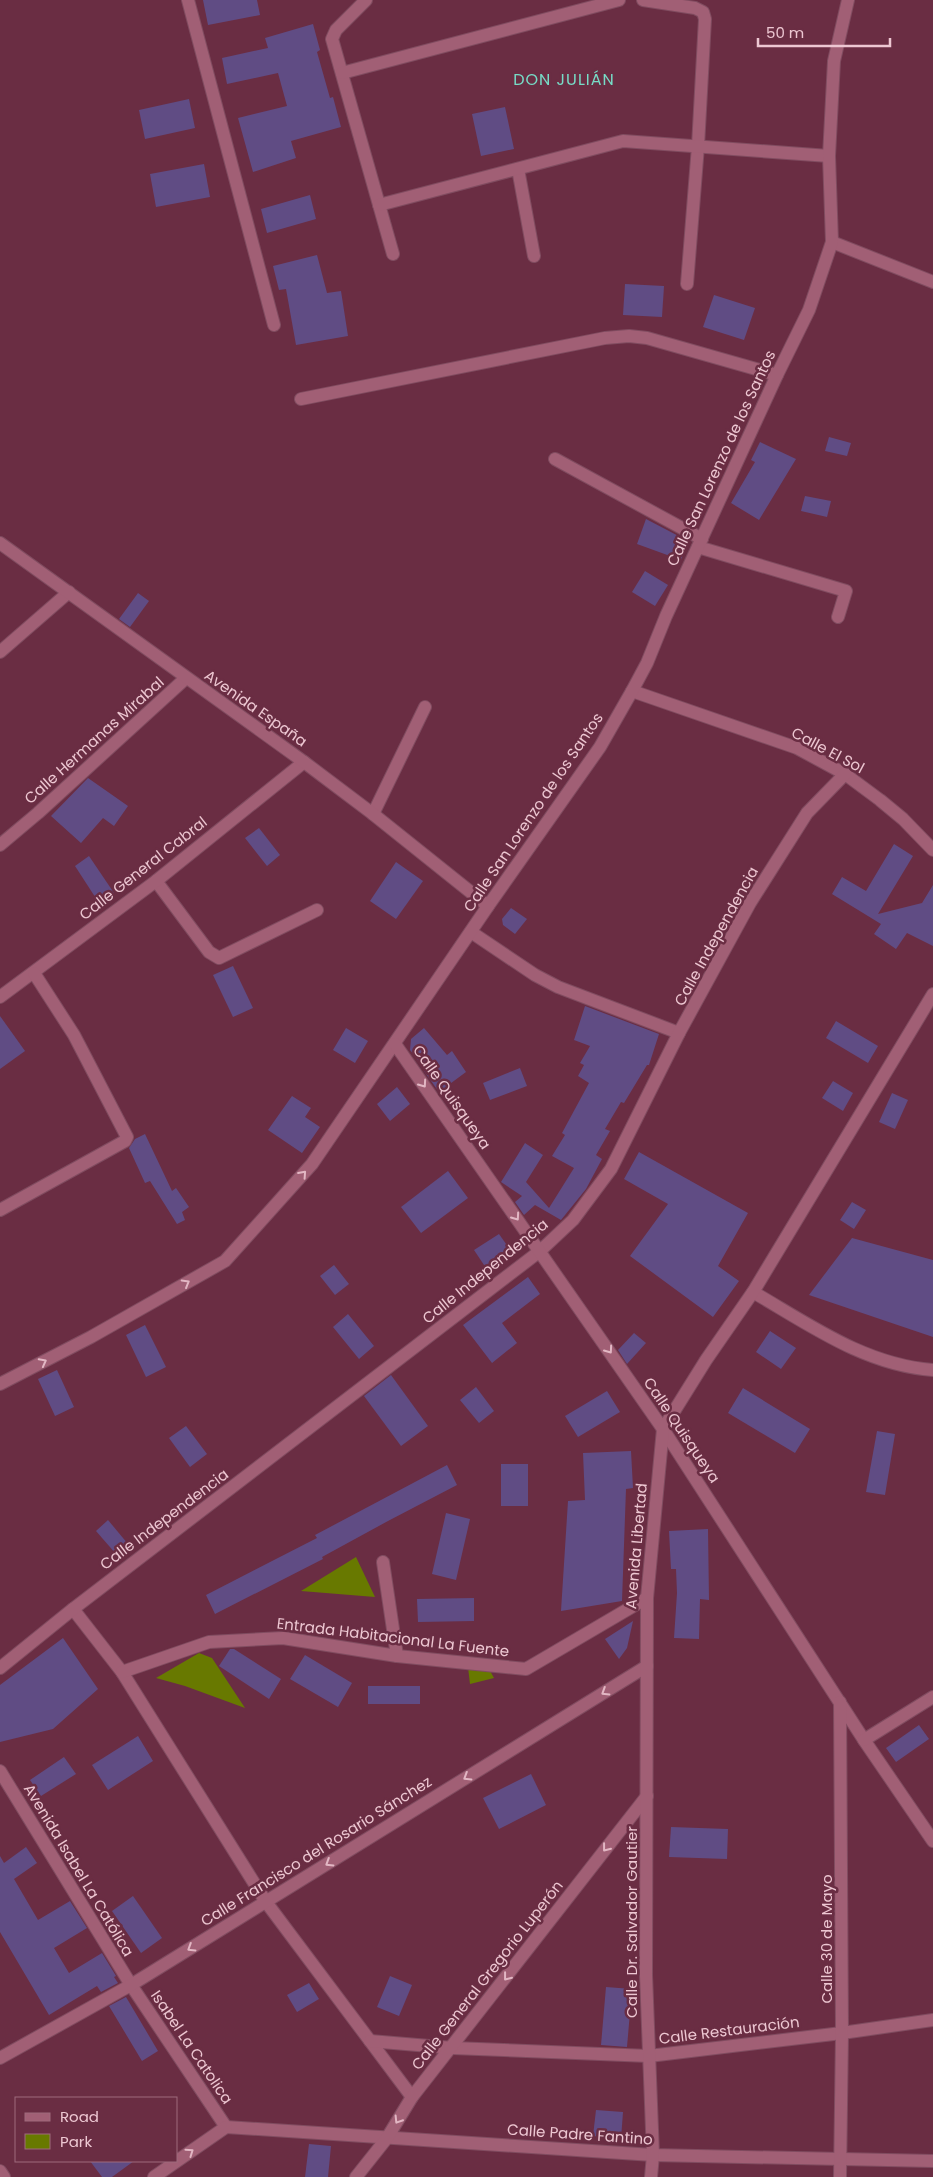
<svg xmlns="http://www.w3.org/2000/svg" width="933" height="2177" font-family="Poppins,sans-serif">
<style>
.green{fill:#687900}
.building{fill:#604c84}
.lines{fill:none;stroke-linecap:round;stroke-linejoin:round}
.minor-casing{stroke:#804c60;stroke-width:14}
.tertiary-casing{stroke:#804c60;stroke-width:14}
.secondary-casing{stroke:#804c60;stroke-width:14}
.minor{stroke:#a15f75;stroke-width:12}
.tertiary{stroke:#a15f75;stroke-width:12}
.secondary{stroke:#a15f75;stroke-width:12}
.oneway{stroke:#e2b7c4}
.labels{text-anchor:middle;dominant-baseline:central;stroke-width:5;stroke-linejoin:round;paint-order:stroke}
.street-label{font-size:15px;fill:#edc7d2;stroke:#6a2d43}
.neighbourhood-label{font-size:16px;letter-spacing:1px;fill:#77dcc7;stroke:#6a2d43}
</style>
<rect width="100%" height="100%" fill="#6a2d43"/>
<!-- green -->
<g class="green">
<polygon points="356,1557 375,1597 301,1591"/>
<polygon points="199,1653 212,1658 245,1708 185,1686 156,1678"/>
<polygon points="468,1667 489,1669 494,1678 470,1684"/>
</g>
<!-- building -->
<g class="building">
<polygon points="203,0 257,0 260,15 208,25"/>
<polygon points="313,24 320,50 317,52 330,98 333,97 341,127 291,141 296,158 253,172 238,118 287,106 278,73 227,84 222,58 268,48 265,38"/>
<polygon points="189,99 195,128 145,139 139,110"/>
<polygon points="505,107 514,149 481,156 472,114"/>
<polygon points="204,164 210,197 156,207 150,174"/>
<polygon points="310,195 316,219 267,233 261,209"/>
<polygon points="317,255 327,293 341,291 348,336 296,345 286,289 279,290 273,266"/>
<polygon points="625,284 664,286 662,317 623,315"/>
<polygon points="714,295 755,308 744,340 703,327"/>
<polygon points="829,437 851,443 847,456 825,451"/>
<polygon points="760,442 796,459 759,520 731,503 755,462 751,460"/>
<polygon points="805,496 831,501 827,517 801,511"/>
<polygon points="646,519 688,541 681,560 637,544"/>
<polygon points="645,571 668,585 655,606 632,592"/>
<polygon points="138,593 149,601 130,627 119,619"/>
<polygon points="88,778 128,806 114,826 103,818 81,843 51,816"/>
<polygon points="259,828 280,855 267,866 245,838"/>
<polygon points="894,844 913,856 878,914 922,903 933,885 933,946 907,933 896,949 874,934 881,924 832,894 842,877 866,891"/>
<polygon points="89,856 114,893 99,903 75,866"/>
<polygon points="396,862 423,881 396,919 370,901"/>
<polygon points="511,908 527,919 515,934 503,925 502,919"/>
<polygon points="233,966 253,1008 233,1017 213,975"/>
<polygon points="585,1006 659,1034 649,1065 647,1065 624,1103 621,1102 605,1129 610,1131 596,1155 602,1159 586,1189 561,1220 535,1205 524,1215 515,1202 522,1196 501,1182 525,1143 543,1155 526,1182 549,1208 574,1168 552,1156 565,1135 562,1133 589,1083 578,1076 584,1065 580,1063 590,1046 574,1040"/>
<polygon points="0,1016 25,1051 0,1069"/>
<polygon points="836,1021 878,1046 868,1063 826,1038"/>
<polygon points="346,1028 368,1041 355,1063 333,1050"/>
<polygon points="424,1028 447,1055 452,1051 466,1072 439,1092 424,1071 426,1070 410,1050 411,1039"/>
<polygon points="520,1068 527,1086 490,1100 483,1083"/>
<polygon points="833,1081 853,1093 843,1111 822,1098"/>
<polygon points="397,1087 410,1104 390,1121 377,1104"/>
<polygon points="892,1093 908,1100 895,1129 879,1122"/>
<polygon points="292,1096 311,1108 305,1117 320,1127 302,1153 268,1130"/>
<polygon points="145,1134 172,1191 176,1188 189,1207 182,1212 185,1220 177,1224 150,1181 145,1183 129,1148 135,1139"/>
<polygon points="639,1152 748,1213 718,1266 739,1281 713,1317 630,1256 668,1204 624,1179"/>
<polygon points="448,1171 468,1198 421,1233 401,1207"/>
<polygon points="852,1202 866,1210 854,1229 840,1220"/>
<polygon points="499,1234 511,1251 486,1268 474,1250"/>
<polygon points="852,1238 933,1260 933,1337 809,1295"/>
<polygon points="334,1265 349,1284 335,1295 320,1276"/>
<polygon points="528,1277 540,1294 502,1323 517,1343 492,1363 463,1325"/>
<polygon points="348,1314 374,1346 359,1359 333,1327"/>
<polygon points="145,1325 166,1367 146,1377 126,1335"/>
<polygon points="770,1331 796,1348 781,1369 756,1352"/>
<polygon points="634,1333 646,1343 627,1364 618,1350"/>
<polygon points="57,1370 74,1407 55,1416 38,1379"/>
<polygon points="391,1375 428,1426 401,1446 364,1396"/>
<polygon points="476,1387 494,1411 479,1423 460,1400"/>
<polygon points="743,1388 810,1429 795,1453 728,1413"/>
<polygon points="607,1391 620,1412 578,1437 565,1416"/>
<polygon points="186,1426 207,1454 190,1467 169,1438"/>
<polygon points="877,1431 895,1434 885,1495 866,1492"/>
<polygon points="631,1451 633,1488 626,1489 622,1601 561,1611 568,1501 585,1500 583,1453"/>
<rect x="501" y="1464" width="27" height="42"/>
<polygon points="447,1465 457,1485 388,1521 322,1557 323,1559 215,1614 206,1595 317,1538 315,1535"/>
<polygon points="446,1513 470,1519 456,1580 432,1574"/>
<polygon points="108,1520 128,1544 116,1554 96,1531"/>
<polygon points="708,1529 709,1600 700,1599 699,1639 674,1638 677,1593 676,1569 671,1569 669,1531"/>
<polygon points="474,1598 474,1621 418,1622 417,1599"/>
<polygon points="633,1621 627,1648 619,1659 605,1639"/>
<polygon points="63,1638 98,1689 53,1729 0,1742 0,1685"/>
<polygon points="230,1649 234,1649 281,1679 269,1699 219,1666"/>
<polygon points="305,1655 352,1683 338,1707 290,1679"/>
<rect x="368" y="1686" width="52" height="18"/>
<polygon points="919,1725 929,1739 896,1762 886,1748"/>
<polygon points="138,1736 153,1761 108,1790 92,1765"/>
<polygon points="64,1757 76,1774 41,1796 30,1780"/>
<polygon points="531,1774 546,1805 499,1829 483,1798"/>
<polygon points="671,1827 728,1829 727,1859 669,1857"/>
<polygon points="26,1847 37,1863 14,1879 38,1920 70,1901 87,1928 54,1948 69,1973 102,1953 116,1976 114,1977 118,1983 101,1992 97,1986 49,2015 0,1932 0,1856 4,1863"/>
<polygon points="133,1896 162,1938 141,1953 112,1911"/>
<polygon points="390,1976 412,1985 399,2016 377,2007"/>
<polygon points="309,1983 319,1999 297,2012 287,1995"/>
<polygon points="606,1987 632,1989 627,2047 601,2045"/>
<polygon points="126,1997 158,2051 142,2061 109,2006"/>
<polygon points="596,2110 623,2112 621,2139 593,2136"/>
<polygon points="309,2144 331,2146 328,2177 305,2177"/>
<polygon points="90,2161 134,2161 112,2177 102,2177"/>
</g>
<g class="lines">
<!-- minor casing -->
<g class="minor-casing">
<g id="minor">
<polyline points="188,0 274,325"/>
<polyline points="366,0 336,30 332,39 393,254"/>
<polyline points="643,0 695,8 703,12 705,19 698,146 687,284"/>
<polyline points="342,73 619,0"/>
<polyline points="518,169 534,256"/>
<polyline points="379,205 623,141 829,156"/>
<polyline points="832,242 933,282"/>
<polyline points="301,399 605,338 629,336 647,338 777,375"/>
<polyline points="555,459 702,539"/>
<polyline points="698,547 846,591 838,617"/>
<polyline points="0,652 69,592"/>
<polyline points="632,691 797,748 845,774 880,800 903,819 933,850"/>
<polyline points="373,814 425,707"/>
<polyline points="0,845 38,813 186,678"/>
<polyline points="156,881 209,952 219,958 317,910"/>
<polyline points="488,906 600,747 632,691 647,663 666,616 777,375 809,310 832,242 829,156 834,61 848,0"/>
<polyline points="471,932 535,975 558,987 679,1033"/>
<polyline points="0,997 156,881 304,762"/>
<polyline points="0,1210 125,1141 127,1137 74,1035 34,973"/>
<path d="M753 1292C810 1325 865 1365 933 1370"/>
<polyline points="663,1429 864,1740 933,1841"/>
<polyline points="383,1562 397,1656"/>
<polyline points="73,1609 122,1672 266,1902 412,2097"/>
<polyline points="0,1668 73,1609 540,1251 573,1220 611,1169 679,1033 750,903 807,813 845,774"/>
<polyline points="122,1672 209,1642 283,1638 397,1656 526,1669 647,1598"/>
<polyline points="864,1740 933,1697"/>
<polyline points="131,1985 226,2127"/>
<polyline points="370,2041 453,2048 649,2056 842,2033 933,2020"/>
<polyline points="226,2127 653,2155 933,2161"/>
<polyline points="154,2177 226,2127"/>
<polyline points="356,2177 387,2138 412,2097 647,1796"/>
<polyline points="840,2177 842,2033 840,1702"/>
</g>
</g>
<!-- tertiary casing -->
<g class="tertiary-casing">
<g id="tertiary">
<polyline points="0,543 304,762 373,814 488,906 312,1164 225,1261 91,1337 0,1384"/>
<polyline points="395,1044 663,1429"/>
<polyline points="0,1771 131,1985"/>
<polyline points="0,2058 131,1985 647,1666"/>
<polyline points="0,2171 4,2177"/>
</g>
</g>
<!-- secondary casing -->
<g class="secondary-casing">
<polyline id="secondary" points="651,2177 653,2155 646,1975 647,1598 663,1429 706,1360 753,1292 933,994"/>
</g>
<!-- minor -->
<use href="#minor" class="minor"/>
<!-- tertiary -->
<use href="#tertiary" class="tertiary"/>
<!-- secondary -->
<use href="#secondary" class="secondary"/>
</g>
<!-- one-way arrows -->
<defs><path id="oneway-chevron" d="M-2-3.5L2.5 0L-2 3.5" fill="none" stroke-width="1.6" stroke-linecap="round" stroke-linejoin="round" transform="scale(1.25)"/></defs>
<g class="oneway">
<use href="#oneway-chevron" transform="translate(423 1084) rotate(55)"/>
<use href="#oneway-chevron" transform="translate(303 1174) rotate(-48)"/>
<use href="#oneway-chevron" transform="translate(516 1217) rotate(55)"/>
<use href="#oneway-chevron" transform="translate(186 1283) rotate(-30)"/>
<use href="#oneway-chevron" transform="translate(609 1350) rotate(55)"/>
<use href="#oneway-chevron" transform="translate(43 1362) rotate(-28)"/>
<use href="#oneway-chevron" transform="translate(605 1692) rotate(148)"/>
<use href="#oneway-chevron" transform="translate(467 1777) rotate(148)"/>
<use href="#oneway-chevron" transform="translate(606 1848) rotate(128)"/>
<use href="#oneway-chevron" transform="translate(329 1863) rotate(148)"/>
<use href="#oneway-chevron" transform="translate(191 1948) rotate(148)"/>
<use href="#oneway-chevron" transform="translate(507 1977) rotate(128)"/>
<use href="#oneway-chevron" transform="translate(398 2120) rotate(122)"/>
<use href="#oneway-chevron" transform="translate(190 2152) rotate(-35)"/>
</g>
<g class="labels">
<!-- street labels -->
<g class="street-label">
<text transform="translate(721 458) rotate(-65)">Calle San Lorenzo de los Santos</text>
<text transform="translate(256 708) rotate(35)">Avenida España</text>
<text transform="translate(94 740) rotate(-42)">Calle Hermanas Mirabal</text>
<text transform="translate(828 750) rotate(28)">Calle El Sol</text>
<text transform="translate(533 812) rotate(-56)">Calle San Lorenzo de los Santos</text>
<text transform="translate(143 868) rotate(-38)">Calle General Cabral</text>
<text transform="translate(716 936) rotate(-61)">Calle Independencia</text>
<text transform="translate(452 1097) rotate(55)">Calle Quisqueya</text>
<text transform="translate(485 1271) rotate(-39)">Calle Independencia</text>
<text transform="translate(682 1430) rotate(56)">Calle Quisqueya</text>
<text transform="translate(164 1519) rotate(-37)">Calle Independencia</text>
<text transform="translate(636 1546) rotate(-85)">Avenida Libertad</text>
<text transform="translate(393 1637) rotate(7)">Entrada Habitacional La Fuente</text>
<text transform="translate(316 1851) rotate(-32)">Calle Francisco del Rosario Sánchez</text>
<text transform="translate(79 1870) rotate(59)">Avenida Isabel La Católica</text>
<text transform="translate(631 1922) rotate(-90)">Calle Dr. Salvador Gautier</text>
<text transform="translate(826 1939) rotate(-90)">Calle 30 de Mayo</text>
<text transform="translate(487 1975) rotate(-52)">Calle General Gregorio Luperón</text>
<text transform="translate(729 2030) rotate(-7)">Calle Restauración</text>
<text transform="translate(192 2047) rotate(56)">Isabel La Catolica</text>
<text transform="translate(580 2134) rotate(4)">Calle Padre Fantino</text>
</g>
<!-- neighbourhood labels -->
<g class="neighbourhood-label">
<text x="564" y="79">DON JULIÁN</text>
</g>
</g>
<!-- legend -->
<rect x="15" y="2097" width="162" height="65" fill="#6a2d43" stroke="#9e6b7c"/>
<rect x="25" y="2113" width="25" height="8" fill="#a15f75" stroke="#9e6b7c"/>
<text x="60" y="2122" font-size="15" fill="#edc7d2">Road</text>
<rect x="25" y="2134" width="25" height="15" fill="#687900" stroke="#9e6b7c"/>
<text x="60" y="2147" font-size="15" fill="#edc7d2">Park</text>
<!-- scale -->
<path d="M758 38v8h132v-8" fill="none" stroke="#edc7d2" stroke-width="2.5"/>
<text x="766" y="38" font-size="15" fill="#edc7d2" stroke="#6a2d43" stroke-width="4" paint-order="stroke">50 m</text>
</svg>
